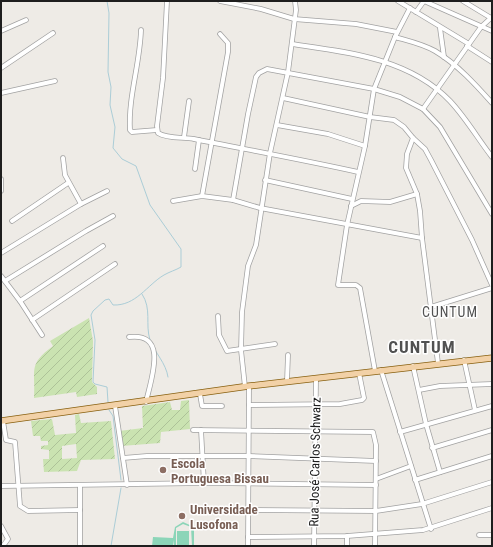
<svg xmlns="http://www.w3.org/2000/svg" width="493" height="547" font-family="'Roboto Condensed',sans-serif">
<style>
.garden{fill:url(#garden-furrows);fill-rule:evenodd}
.pitch{fill:#8cd5b8}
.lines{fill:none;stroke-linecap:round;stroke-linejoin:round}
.stream{stroke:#abcdd7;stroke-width:1}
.minor-casing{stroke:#a2a2a2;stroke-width:5.5}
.major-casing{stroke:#886010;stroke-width:7}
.minor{stroke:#fff;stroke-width:4}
.major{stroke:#f2d1a7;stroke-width:5.5}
.education-dot{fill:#8d6e63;stroke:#fff;stroke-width:1.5}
.labels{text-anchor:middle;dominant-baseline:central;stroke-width:3;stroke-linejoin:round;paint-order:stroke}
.street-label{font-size:13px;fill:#1e1e1e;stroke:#fff}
.education-label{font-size:13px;font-weight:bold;fill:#785e54;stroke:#fff;text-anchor:start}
.neighbourhood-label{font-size:14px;letter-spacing:1px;fill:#515151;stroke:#fff}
.district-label{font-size:17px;font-weight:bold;letter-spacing:1px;fill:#515151;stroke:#fff}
</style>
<defs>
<pattern id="garden-furrows" width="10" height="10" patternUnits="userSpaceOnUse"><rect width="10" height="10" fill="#cae3b1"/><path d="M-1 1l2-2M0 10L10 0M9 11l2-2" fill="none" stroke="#adc298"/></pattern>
</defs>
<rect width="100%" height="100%" fill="#eeebe6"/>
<!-- garden -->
<g class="garden">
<path d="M89 318 93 341 92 382 97 387V394L77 397 76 392 34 398C36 370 27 365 53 346L50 341Z"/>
<polygon points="189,400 190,429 161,432 160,443 121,446 119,431 143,428 142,406 170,402 172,410 180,410 181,401"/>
<path d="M79 414 81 423 111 421 115 459 81 460 77 471 44 472 43 459H49V450L41 449V446L48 445V441H41L40 436H33L31 421 52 419 55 435 76 433 75 415ZM76 444 77 458 62 459V446Z"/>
</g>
<!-- pitch -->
<g class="pitch">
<polygon points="183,522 192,526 194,531 194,546 192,546 191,527 183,524 176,528 176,546 174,546 173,540 173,546 152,546 153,537 173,538 175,527"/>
<rect x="177" y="531" width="12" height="15"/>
</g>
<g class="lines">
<!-- stream -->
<g class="stream">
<path d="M107 1 109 13 108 72 111 87 110 105 115 127 113 148 122 159 136 166 150 205 181 249V267C176 270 169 272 164 275 147 285 136 306 113 305L109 299 105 300 93 311 91 315 95 340 93 382 95 384 107 387 108 402"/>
<path d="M142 294C152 309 145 324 150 340 155 353 166 363 168 377"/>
<polyline points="109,410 113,416 121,480"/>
<polyline points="111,546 121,488"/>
</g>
<!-- minor casing -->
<g class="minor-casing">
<g id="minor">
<path d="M167 1 163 78 157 126 158 133C167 139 184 137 194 139 249 150 304 160 358 172"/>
<polyline points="220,1 261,9 294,19 356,24 397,32"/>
<polyline points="398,1 469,44"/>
<polyline points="424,1 492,31"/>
<polyline points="463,1 491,18"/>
<polyline points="416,12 424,1"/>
<polyline points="440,28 444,57"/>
<path d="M141 30C140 64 128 97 130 130L132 132 157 130"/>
<polyline points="1,31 26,20"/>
<path d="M395 37C409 41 423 44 435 51 457 64 476 85 492 103"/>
<path d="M292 44C347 52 409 58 450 101 466 118 478 139 492 157"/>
<polyline points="467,46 492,62"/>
<polyline points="1,68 53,33"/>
<polyline points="1,93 55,81"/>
<polyline points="283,98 370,117 394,120 404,127 413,138 407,154 406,168 417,194 420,211 422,238 438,363"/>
<polyline points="423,109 481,27 492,17"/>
<polyline points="277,125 328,134 365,146"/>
<polyline points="184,137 189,101"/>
<polyline points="413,138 425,149 431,160 472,240 492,285"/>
<polyline points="63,158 65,175 81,204"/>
<polyline points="195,169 199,140"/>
<polyline points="1,179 1,191"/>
<polyline points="265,180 352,199"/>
<polyline points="202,196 228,52 228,43 220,34"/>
<polyline points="233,200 248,114 256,77 259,73 267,69 374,89 400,97 423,109 440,127 492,214"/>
<polyline points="173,201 202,196 233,200 260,208 422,238"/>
<polyline points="351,206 361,201 390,202 417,194"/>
<polyline points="12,221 68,183"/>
<polyline points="1,253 81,204 107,191"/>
<polyline points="1,276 20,301 42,335"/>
<polyline points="5,281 86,231 113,216"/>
<polyline points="20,301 103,246"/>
<polyline points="431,307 492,288"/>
<polyline points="218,316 219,335 227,351 275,344"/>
<polyline points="32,320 115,264"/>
<path d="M129 337C169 332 151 379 146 402"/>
<polyline points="464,360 475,410"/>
<polyline points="413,366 426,424 440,472"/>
<polyline points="381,370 431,529"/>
<polyline points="375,371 360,288 356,285 338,285 347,225 365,146 374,89 395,37 410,8"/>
<polyline points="287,381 288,355"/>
<polyline points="245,387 241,350 242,312 248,266 256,245 270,153 288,72 296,10 295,1"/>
<polyline points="419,390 440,386 492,384"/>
<polyline points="200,394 202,406 222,406"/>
<polyline points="249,405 340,404 362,400 364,398 359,373"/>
<polyline points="115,406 127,485"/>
<polyline points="3,421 6,440 15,442 20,506 28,511 80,510"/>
<polyline points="193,430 373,432 376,445 375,546"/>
<polyline points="201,430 204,483"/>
<polyline points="400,432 492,406"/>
<polyline points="432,448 492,430"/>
<polyline points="123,458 147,456 248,456 376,461"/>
<polyline points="376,479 411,466"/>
<polyline points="415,480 492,456"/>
<polyline points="1,486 204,483 376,485"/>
<polyline points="80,486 80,546"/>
<polyline points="248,510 376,511 422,504 492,482"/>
<polyline points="1,526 8,539 3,546"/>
<polyline points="479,535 492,535"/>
<polyline points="248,537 347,536 423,530 492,508"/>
<polyline points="248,546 249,386"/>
<polyline points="314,546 316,378"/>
<polyline points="347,546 347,536"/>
</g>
</g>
<!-- major casing -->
<g class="major-casing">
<polyline id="major" points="1,421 249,386 492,358"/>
</g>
<!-- minor -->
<use href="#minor" class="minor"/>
<!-- major -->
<use href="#major" class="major"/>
</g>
<!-- markers -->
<g class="education-dot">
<circle cx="163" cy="470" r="4"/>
<circle cx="182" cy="516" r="4"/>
</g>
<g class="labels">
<!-- street labels -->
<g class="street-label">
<text transform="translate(315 462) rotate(-89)">Rua José Carlos Schwarz</text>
</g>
<!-- education labels -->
<g class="education-label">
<text x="171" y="463">Escola<tspan x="171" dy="15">Portuguesa Bissau</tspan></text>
<text x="190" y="509">Universidade<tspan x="190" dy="15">Lusofona</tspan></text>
</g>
<!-- neighbourhood labels -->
<g class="neighbourhood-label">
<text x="450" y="312">CUNTUM</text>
</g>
<!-- district labels -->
<g class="district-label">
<text x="422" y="347">CUNTUM</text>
</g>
</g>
<!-- border -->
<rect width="493" height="547" fill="none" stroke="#1e1e1e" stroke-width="4"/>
</svg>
